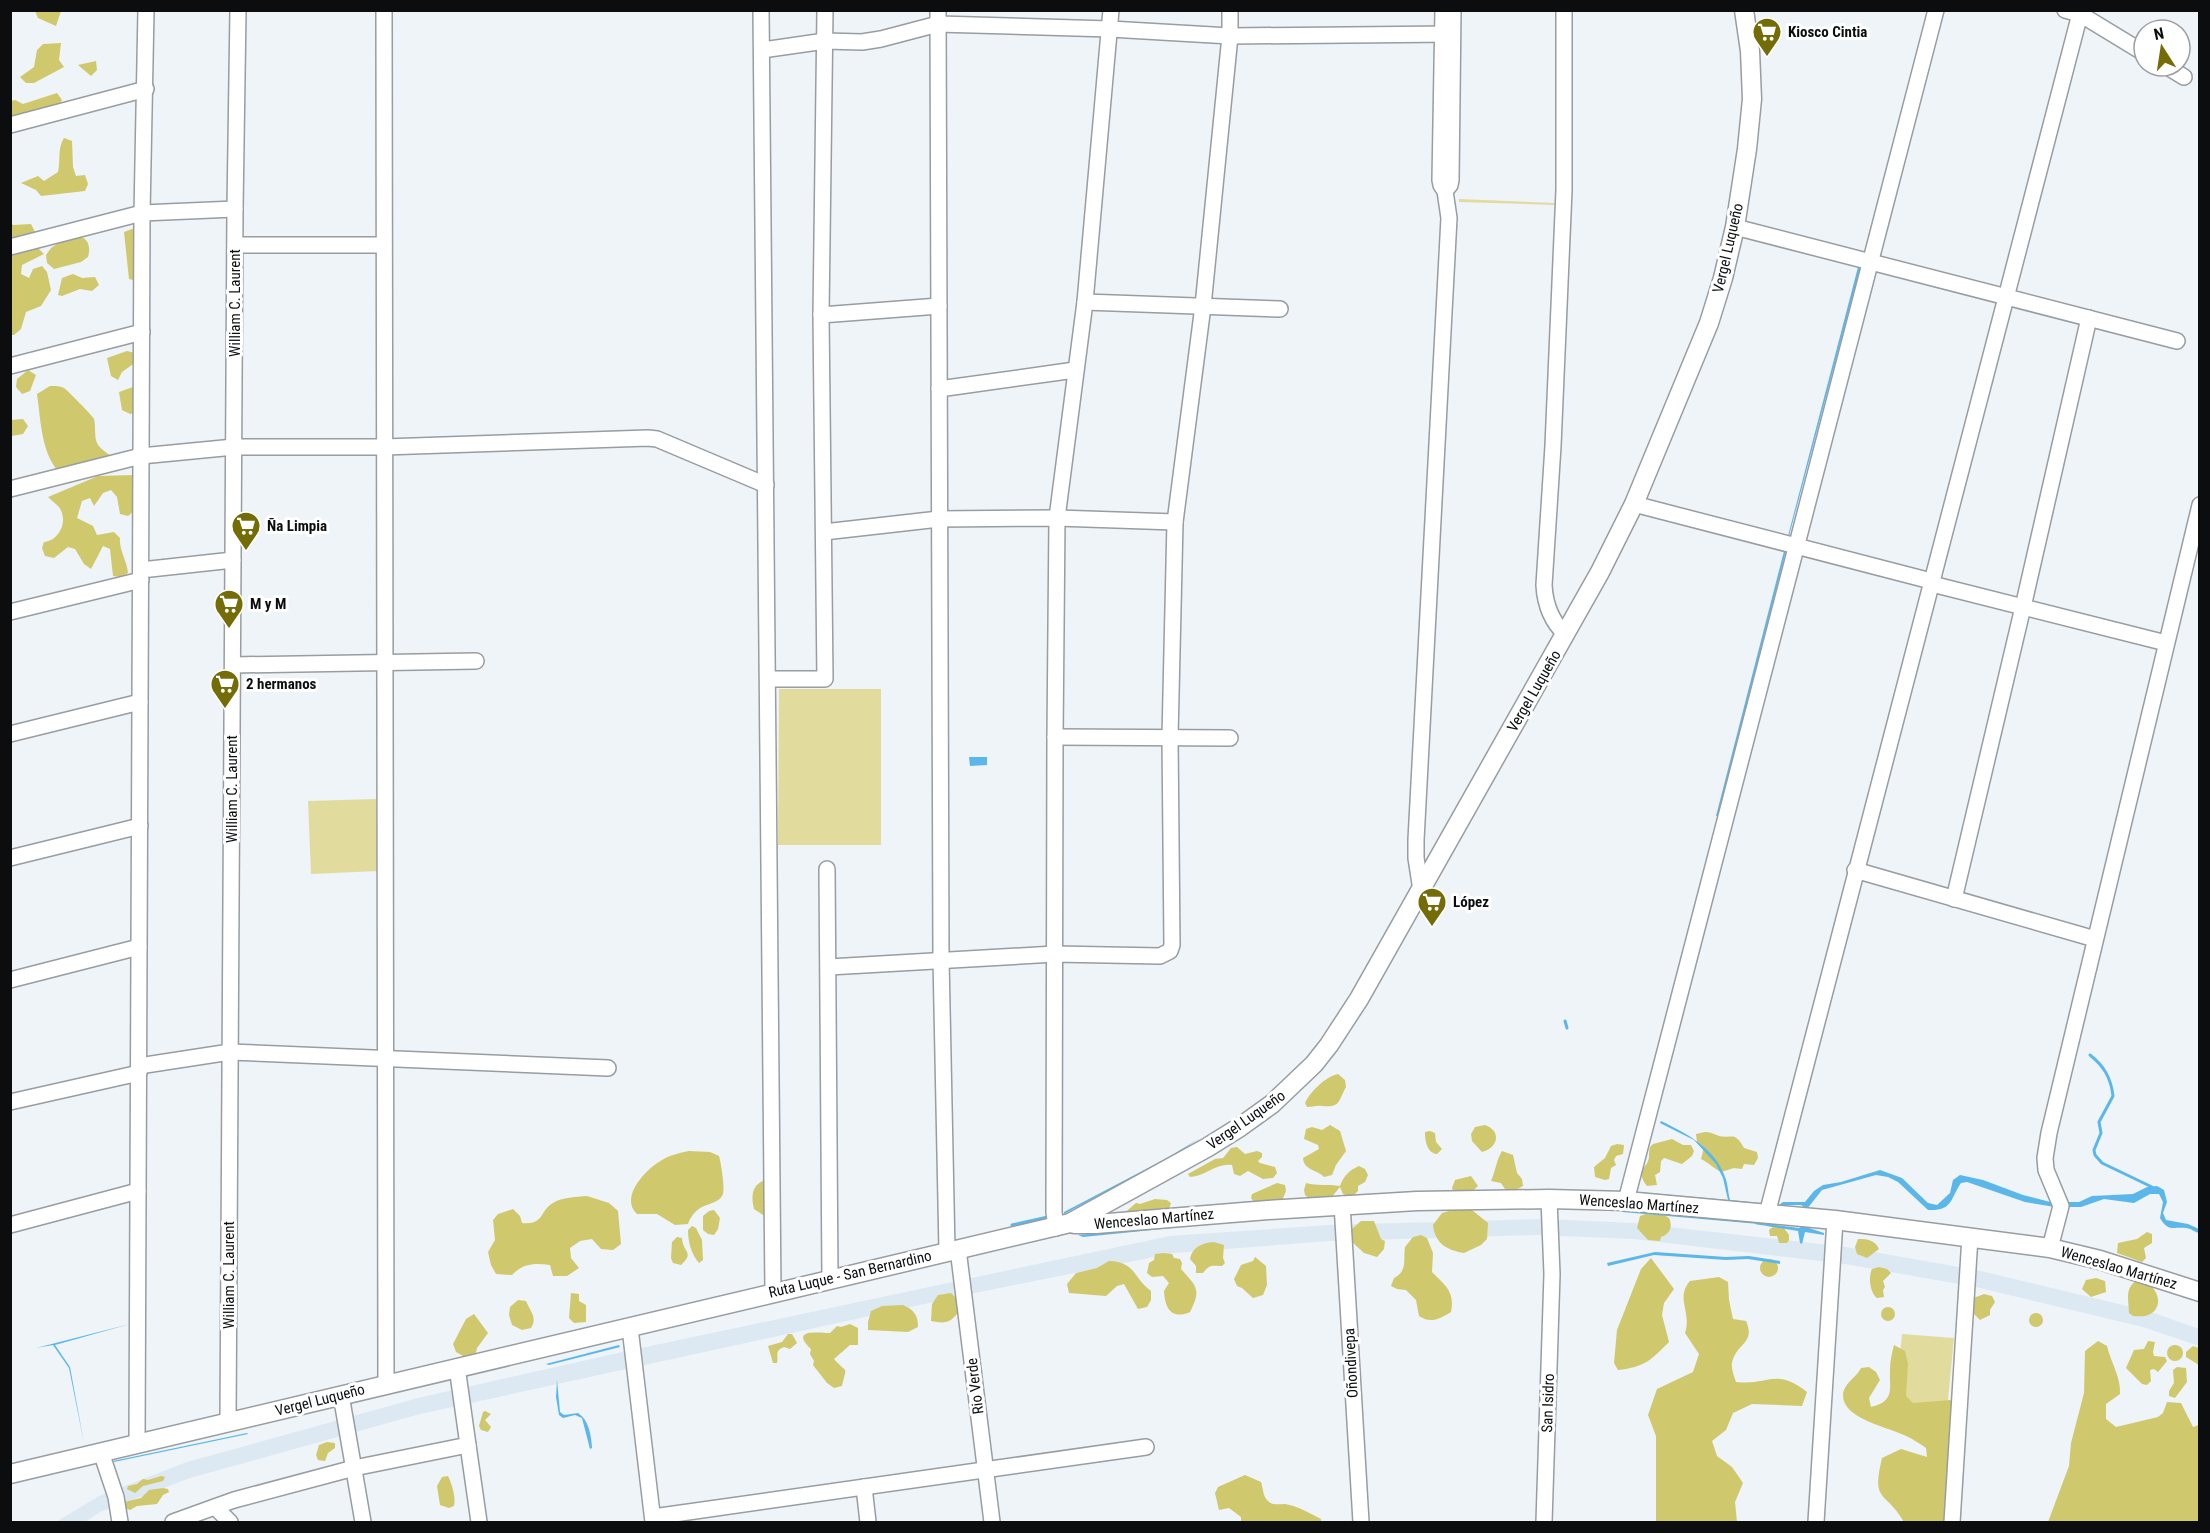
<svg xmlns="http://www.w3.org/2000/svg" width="2210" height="1533" font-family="'Roboto Condensed',sans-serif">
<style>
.built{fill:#dce9f2}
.green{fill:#e1dc9e}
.forest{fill:#d0c86c}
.water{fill:#5bb7ea}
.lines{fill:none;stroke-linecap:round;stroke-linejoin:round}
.stream{stroke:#5bb7ea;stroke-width:3}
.minor-casing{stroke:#979da0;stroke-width:18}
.major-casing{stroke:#979da0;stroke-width:21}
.minor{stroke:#fff;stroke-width:15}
.major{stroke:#fff;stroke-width:18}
.labels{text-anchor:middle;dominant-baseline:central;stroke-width:6;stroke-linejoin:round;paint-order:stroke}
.poi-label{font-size:15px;font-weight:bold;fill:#0b0d0f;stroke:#fff;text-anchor:start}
.street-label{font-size:15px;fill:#0b0d0f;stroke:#fff}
</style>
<rect width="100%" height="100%" fill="#eef4f8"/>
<!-- built -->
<polygon class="built" points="1545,1219 1633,1223 1846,1247 1981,1271 2148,1311 2199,1329 2199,1346 2143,1327 1976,1287 1845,1264 1634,1239 1537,1235 1330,1241 1174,1253 975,1293 420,1414 190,1478 100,1512 85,1522 56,1522 99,1496 187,1462 418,1398 627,1351 1170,1236 1328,1225"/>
<!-- green -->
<g class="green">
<polygon points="1459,199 1554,203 1555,205 1459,202"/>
<polygon points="779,689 881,689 881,845 778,845"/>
<polygon points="376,799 378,871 311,874 308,801"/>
<polygon points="1902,1334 1954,1338 1947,1410 1895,1406"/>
</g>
<!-- forest -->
<g class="forest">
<polygon points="35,11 61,11 56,26 38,18"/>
<polygon points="61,43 59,60 64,67 34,83 26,83 20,77 34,67 37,50 43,44"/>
<polygon points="96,61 97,70 91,76 78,65"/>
<polygon points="57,93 62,100 57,108 11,124 11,101 15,100 23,104"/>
<path d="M64 138 72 141 73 167 76 176 85 175 88 184 85 191 41 196 36 190 21 183 38 176 44 181 58 172C61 159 57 149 64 138Z"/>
<polygon points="10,222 13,225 31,224 35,232 11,238"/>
<polygon points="140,226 145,245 133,280 129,279 124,232"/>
<path d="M70 235C85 235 92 242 88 257L81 262 54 269 47 263 46 255 51 248Z"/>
<polygon points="38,248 44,254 22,265 21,274 29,278 33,269 42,266 47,272 51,290 41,306 26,312 21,329 14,335 10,335 10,256"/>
<polygon points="73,274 82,278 95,277 99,285 92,291 80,289 62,296 58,295 62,278"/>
<polygon points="127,351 135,353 136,362 122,372 118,380 111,376 107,358"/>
<polygon points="28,370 36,375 30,391 22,394 16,387 17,379"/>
<path d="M50 386C56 386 59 386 64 388 67 390 93 416 94 419 96 427 94 436 97 443 100 450 109 453 114 459L62 475C41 456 41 421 37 394Z"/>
<polygon points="133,387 140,393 139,412 130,414 122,410 119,392"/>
<polygon points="23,419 28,426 23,434 11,436 11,420"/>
<path d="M135 475V510L128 516 120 514 117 497 111 490 103 493 94 506 90 498 82 501 77 518 93 526 97 535 114 532 120 538C119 551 127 560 128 573L121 577 113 576 110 549 103 546 91 569 84 564 75 549 68 547 54 558 45 556 42 548 44 542C59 541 69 521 59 507 56 504 51 500 48 497L98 476Z"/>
<path d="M1338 1074 1345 1080 1346 1087C1338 1101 1341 1108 1322 1106 1317 1105 1312 1107 1307 1107L1305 1103C1311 1091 1325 1077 1338 1074Z"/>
<path d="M1330 1125 1340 1131 1346 1151 1336 1165 1332 1175 1324 1177C1317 1169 1304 1171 1303 1158L1319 1149 1318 1145 1304 1139 1306 1129 1312 1127 1322 1130Z"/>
<path d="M1485 1125C1502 1131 1498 1148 1482 1152L1472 1141 1471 1134 1475 1127Z"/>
<path d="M1430 1131 1435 1133 1436 1142 1442 1149 1437 1154C1427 1153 1425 1141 1425 1132Z"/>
<path d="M1705 1132C1710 1132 1714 1134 1719 1136 1734 1139 1734 1131 1744 1148L1757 1152 1758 1158 1754 1165 1744 1164 1742 1169 1734 1168 1721 1172C1713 1168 1709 1163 1701 1159L1704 1147 1697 1142 1696 1134Z"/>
<path d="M1672 1139 1683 1145H1691L1694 1151 1692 1156 1682 1164 1664 1158 1661 1161 1660 1172 1655 1175 1657 1185 1647 1186C1634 1169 1648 1169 1649 1157 1649 1154 1649 1150 1650 1147L1653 1144Z"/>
<polygon points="1617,1144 1624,1145 1623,1154 1616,1156 1614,1160 1616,1165 1611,1168 1609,1179 1605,1180 1595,1177 1594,1167 1605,1158 1611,1146"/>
<path d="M1237 1147 1245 1154 1257 1151 1262 1153V1157L1258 1161 1260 1163 1275 1167 1277 1173 1273 1178 1263 1179 1248 1171 1240 1176 1234 1174 1232 1165C1216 1163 1206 1176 1190 1177L1188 1174 1215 1159 1223 1158 1231 1148Z"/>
<path d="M689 1151 710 1152 719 1156C721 1163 725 1188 723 1194 720 1203 705 1204 699 1209 694 1212 690 1218 688 1224L675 1225 657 1214H637C619 1197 646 1169 662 1160 670 1155 679 1153 689 1151Z"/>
<path d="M1502 1151 1513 1155 1517 1173 1522 1179 1523 1186 1514 1191 1505 1189 1501 1183 1491 1181C1496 1170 1496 1161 1502 1151Z"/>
<path d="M1359 1166 1365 1169 1368 1175 1365 1182 1358 1186V1191L1354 1195 1347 1196 1343 1194 1340 1187 1330 1199 1311 1200 1305 1195 1304 1190 1306 1183C1317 1186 1328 1184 1340 1186 1343 1177 1349 1170 1359 1166Z"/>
<polygon points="1471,1176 1478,1186 1466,1197 1455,1195 1452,1188 1455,1180"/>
<path d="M771 1178V1213L763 1215 754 1209C750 1193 753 1182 771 1178Z"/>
<polygon points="1277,1183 1285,1185 1286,1191 1281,1203 1254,1202 1251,1198 1252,1194"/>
<path d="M587 1196 609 1203 618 1211 621 1244 613 1250 601 1249 592 1239 580 1241 570 1248 571 1258 579 1268 567 1276H553L550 1265C535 1263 523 1263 512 1275L496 1274 491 1265 488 1252 495 1240 493 1220 498 1214 513 1209 520 1216 522 1223C545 1225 539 1211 553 1203 562 1197 577 1197 587 1196Z"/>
<polygon points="1155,1199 1167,1200 1171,1203 1168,1212 1122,1215 1136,1203 1140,1204"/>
<path d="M1456 1209 1472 1210 1488 1223 1487 1239 1481 1245 1464 1253C1446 1250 1435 1243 1433 1225L1442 1213Z"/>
<polygon points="714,1210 720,1218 718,1229 714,1235 708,1234 703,1230 703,1216 709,1211"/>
<path d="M1646 1214 1664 1215 1669 1218C1673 1227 1670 1234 1661 1237L1660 1241 1648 1240 1637 1228 1640 1216Z"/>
<polygon points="1361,1221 1374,1221 1381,1239 1385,1241 1384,1249 1377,1257 1364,1253 1351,1241 1352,1229"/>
<path d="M692 1226 696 1228 702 1240 703 1260 699 1263C691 1254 688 1241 688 1230Z"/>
<polygon points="1774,1226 1784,1228 1789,1235 1789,1240 1787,1243 1779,1243 1777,1236 1770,1236 1769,1230"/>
<polygon points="2147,1232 2152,1234 2152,1243 2144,1248 2146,1258 2142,1262 2117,1253 2118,1243 2137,1239"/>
<path d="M1421 1235 1427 1238 1433 1253 1432 1272C1446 1286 1455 1292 1451 1312 1439 1319 1431 1324 1419 1316L1416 1300 1406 1290 1397 1289 1391 1286 1394 1278C1408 1271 1403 1260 1405 1247L1413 1237Z"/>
<path d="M677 1237 682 1238C683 1253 695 1252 681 1265L673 1263 671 1258 672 1242Z"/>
<path d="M1858 1239C1868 1239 1875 1240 1879 1249L1867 1258 1857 1254 1855 1247Z"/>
<path d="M1214 1242 1224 1245 1223 1258 1225 1263 1222 1266C1212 1266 1210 1264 1203 1273H1196V1266L1190 1259C1193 1246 1203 1243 1214 1242Z"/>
<path d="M1163 1253 1172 1254 1174 1258 1180 1259 1182 1263 1181 1269C1196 1286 1202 1289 1190 1312 1171 1320 1165 1308 1164 1291L1169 1283 1163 1276 1152 1277 1147 1273 1149 1263 1154 1260 1155 1254Z"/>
<polygon points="1255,1257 1266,1266 1267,1285 1263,1295 1253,1298 1242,1288 1237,1286 1234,1279 1241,1265 1253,1261"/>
<path d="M1651 1258 1674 1289 1664 1303 1662 1315 1669 1342C1651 1360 1645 1367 1618 1370L1614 1363 1617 1330 1641 1269Z"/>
<circle cx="1769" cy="1268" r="9"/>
<path d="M1109 1261C1136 1262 1133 1278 1151 1291V1300L1147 1307 1138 1309 1124 1284 1117 1286 1106 1296 1069 1293 1067 1284 1076 1273 1097 1268Z"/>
<path d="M1879 1267 1887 1269 1891 1273 1883 1281 1885 1287 1883 1290 1884 1297 1877 1298C1870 1293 1868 1277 1872 1269Z"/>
<path d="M1719 1277 1728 1282 1729 1300 1733 1319 1746 1321C1756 1344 1736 1343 1732 1363 1731 1369 1734 1376 1736 1382 1769 1386 1774 1367 1807 1392L1802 1406 1752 1404 1733 1413 1726 1430 1712 1441 1717 1456 1732 1467 1743 1483 1735 1502 1737 1522H1656V1436L1648 1415 1657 1389 1693 1372 1699 1354 1685 1333C1692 1312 1675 1298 1690 1281Z"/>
<polygon points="2096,1278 2105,1281 2106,1292 2091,1297 2082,1289 2086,1280"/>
<path d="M2137 1280C2157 1281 2167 1308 2148 1315 2144 1317 2138 1316 2133 1316L2129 1313C2129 1299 2124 1289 2137 1280Z"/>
<polygon points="571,1293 579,1294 579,1301 586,1305 586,1322 574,1323 569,1318"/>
<path d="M951 1293 959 1301 960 1310C951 1323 945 1324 931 1321L932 1304 938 1295Z"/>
<polygon points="1984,1294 1992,1296 1995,1302 1990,1310 1990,1315 1980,1320 1972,1312 1971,1299"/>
<path d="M518 1300 526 1301C530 1311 538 1318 531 1328L522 1330 512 1325 509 1315 510 1307Z"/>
<path d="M903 1305C914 1310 918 1315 918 1327L908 1332 868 1330V1322L871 1311 882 1306Z"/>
<circle cx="1888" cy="1314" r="7"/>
<circle cx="2036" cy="1320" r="7"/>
<polygon points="474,1314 488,1333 477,1348 475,1357 465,1357 456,1352 453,1344 466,1319"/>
<path d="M850 1324 858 1328V1345H850L834 1359C848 1375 847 1364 842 1386L834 1388 827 1383 813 1365 814 1361 810 1354 811 1349C789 1328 819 1333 830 1333L837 1326 841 1327Z"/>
<path d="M788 1334H792L797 1343 790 1349 784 1347C774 1351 779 1355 777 1363H773L768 1346 782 1342Z"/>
<path d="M2098 1341 2107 1346C2111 1363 2121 1377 2120 1394L2106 1404V1419L2116 1427 2158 1417 2163 1413 2167 1402 2181 1403 2193 1427 2199 1425V1522H2048L2069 1466 2071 1443 2084 1393 2085 1351Z"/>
<polygon points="2148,1341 2155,1342 2153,1352 2154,1356 2165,1357 2167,1361 2158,1372 2154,1369 2150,1370 2151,1381 2147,1385 2142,1384 2126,1368 2134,1350 2144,1349"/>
<path d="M1894 1345 1905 1351 1908 1364 1906 1396 1913 1403 1951 1400 1961 1413 1951 1522H1904C1886 1490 1871 1504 1882 1458L1901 1449 1927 1457 1926 1448C1920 1444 1913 1439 1906 1436 1891 1428 1842 1419 1843 1395 1844 1383 1856 1378 1861 1368L1869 1367 1876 1372 1880 1380 1869 1398 1871 1407C1896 1401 1889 1388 1890 1369 1890 1361 1892 1353 1894 1345Z"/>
<circle cx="2175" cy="1353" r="8"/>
<polygon points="2193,1346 2199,1348 2199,1365 2186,1357 2186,1352"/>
<polygon points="2177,1367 2186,1368 2187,1382 2175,1398 2169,1396 2169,1391 2174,1383 2173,1370"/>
<polygon points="485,1411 491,1414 485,1420 491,1427 488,1432 481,1430 479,1426 483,1412"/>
<polygon points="327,1442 335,1443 335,1448 328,1453 325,1461 318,1460 316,1455 319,1445"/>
<path d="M1245 1475 1261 1482C1263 1488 1263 1496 1267 1500 1272 1506 1278 1504 1285 1504 1297 1506 1310 1513 1321 1519V1522H1241V1517L1229 1508 1219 1510 1215 1493 1218 1487Z"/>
<polygon points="161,1476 165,1477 163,1481 143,1486 135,1493 127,1489 128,1486 137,1484 143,1479 148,1480"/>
<path d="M448 1476C452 1484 456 1498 454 1506L449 1508 440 1505 437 1486 442 1477Z"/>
<polygon points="163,1488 168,1489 169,1492 163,1495 157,1504 137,1506 130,1510 124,1508 124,1502 141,1498 149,1490"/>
</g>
<!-- water -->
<g class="water">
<polygon points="1806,251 1861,265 1789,536 1788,536 1858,267 1805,253"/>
<polygon points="1784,551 1786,551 1718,816 1716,816"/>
<polygon points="969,757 987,757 987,765 970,766"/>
<path d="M1661 1121C1686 1133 1715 1148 1725 1177 1728 1184 1728 1193 1730 1200L1760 1203 1759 1205 1636 1194 1637 1192 1728 1200 1723 1178 1716 1164 1694 1140 1660 1123Z"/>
<polygon points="1198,1139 1170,1158 1064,1214 1064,1212 1169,1157"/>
<path d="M1880 1170 1902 1178 1928 1203 1937 1205 1950 1193 1953 1180 1960 1175 1983 1180 2023 1195 2054 1203 2055 1207 2025 1202 1967 1182 1961 1183C1950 1199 1953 1211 1928 1210L1898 1182 1888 1177 1876 1175 1822 1190 1807 1209 1801 1205H1779L1783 1202H1805L1814 1191 1823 1185 1841 1182Z"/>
<path d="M2157 1186 2164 1190 2167 1202 2163 1213 2166 1220 2188 1224 2199 1229V1233C2194 1232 2191 1228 2186 1228 2173 1227 2168 1232 2160 1218L2163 1202 2159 1194H2150L2134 1203 2104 1199 2081 1207H2067L2066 1202H2079L2092 1196 2133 1194 2147 1187Z"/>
<polygon points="1551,1189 1551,1191 1393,1192"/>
<polygon points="1623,1210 1760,1222 1759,1224 1622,1212"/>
<polygon points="1768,1224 1799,1228 1803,1226 1824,1233 1824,1235 1805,1232 1802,1244 1800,1243 1798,1231 1767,1226"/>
<polygon points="1172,1226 1172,1228 1083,1237 1078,1235"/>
<polygon points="1655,1252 1726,1257 1749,1256 1780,1261 1780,1264 1748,1259 1726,1260 1654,1255 1608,1266 1607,1263"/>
<polygon points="130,1324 55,1345 70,1367 84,1443 69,1368 53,1345 36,1348"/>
<polygon points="619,1345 620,1347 549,1365 546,1364"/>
<path d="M557 1380 560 1412 564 1415 578 1413C589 1420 591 1435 592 1448L590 1449 582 1418 575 1415 563 1418 559 1415 556 1397Z"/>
<polygon points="247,1433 248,1434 114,1462 113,1461"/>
</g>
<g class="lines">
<!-- stream -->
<g class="stream">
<polyline points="1565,1021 1567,1028"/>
<path d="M2090 1055C2104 1066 2111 1078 2113 1096L2099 1122 2101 1133 2094 1150 2095 1155 2102 1163 2152 1187"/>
<polyline points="1757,1223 1772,1225"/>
<polyline points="1012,1225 1048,1217"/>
</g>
<!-- minor casing -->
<g class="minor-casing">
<g id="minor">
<polyline points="384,10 386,1384"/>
<polyline points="761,10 773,1293"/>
<polyline points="938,10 941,959 947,1251"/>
<path d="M1564 10V190L1553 446 1544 585C1545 605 1552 622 1566 635"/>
<polyline points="2065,10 2080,14 2144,53"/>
<polyline points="762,50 825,41 862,42 881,39 938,24 1110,29 1230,36 1452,34"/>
<polyline points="2166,66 2184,77"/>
<polyline points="10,125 146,89"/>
<polyline points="1445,191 1450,185 1451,180 1453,10"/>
<polyline points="1735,227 2177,341"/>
<polyline points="235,245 384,245"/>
<polyline points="10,247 142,213 235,209"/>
<polyline points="1085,302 1280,309"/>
<polyline points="821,315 939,306"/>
<polyline points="10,366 142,332"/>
<polyline points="939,389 1075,370"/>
<polyline points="10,489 141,456 234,447 384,447 648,438 657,439 766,485"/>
<polyline points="1634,504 1931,581 1936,585 2166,643"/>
<polyline points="824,532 939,519 1057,518 1175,522"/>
<polyline points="141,570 233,560"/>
<polyline points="10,612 141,580"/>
<polyline points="233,665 476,661"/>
<polyline points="768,679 825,679 821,315 825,10"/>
<polyline points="10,734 140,702"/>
<polyline points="1055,737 1230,738"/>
<polyline points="10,858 140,826"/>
<polyline points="827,869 830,1279"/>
<polyline points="1855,870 2095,939"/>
<polyline points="1421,890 1416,858 1416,840 1449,218 1445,191 1441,185 1440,180 1443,10"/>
<polyline points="1954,899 2023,607 2089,318"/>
<polyline points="829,967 1055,954 1160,956 1170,951 1172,945 1170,737 1175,522 1203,306 1230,36 1230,10"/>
<polyline points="10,980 139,947"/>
<polyline points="139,1066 230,1052 608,1068"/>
<polyline points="10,1102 139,1073"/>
<polyline points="1626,1201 1936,10"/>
<polyline points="1342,1204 1361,1522"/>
<polyline points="1767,1214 2081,10"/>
<polyline points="10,1225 138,1191"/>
<polyline points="1056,1228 1054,1212 1055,737 1057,518 1085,302 1111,10"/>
<polyline points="2050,1248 2061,1206 2046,1170 2045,1158 2049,1133 2200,505"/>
<polyline points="958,1249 992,1522"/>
<polyline points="630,1328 653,1522"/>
<polyline points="341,1395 363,1522"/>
<polyline points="228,1423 235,209 238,10"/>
<polyline points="137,1444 142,213 146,10"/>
<polyline points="468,1445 479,1522"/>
<polyline points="101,1452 116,1497 120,1522"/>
<polyline points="864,1487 868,1522"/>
<polyline points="215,1507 230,1522"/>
<polyline points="653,1517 1146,1447"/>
<polyline points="173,1522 234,1500 354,1468 468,1445 457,1367"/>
<polyline points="1544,1522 1552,1274 1549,1199"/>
<polyline points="1816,1522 1835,1220"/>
<polyline points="1952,1522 1970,1237"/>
</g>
</g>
<!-- major casing -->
<g class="major-casing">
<g id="major">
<polyline points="1074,1224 1096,1224 1268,1210 1417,1201 1549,1199 1626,1201 1835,1220 2050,1248 2100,1260 2200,1292"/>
<polyline points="10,1474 1070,1223 1208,1147 1240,1127 1272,1104 1314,1064 1329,1045 1359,999 1600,572 1634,504 1709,323 1723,278 1735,227 1747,149 1752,99 1750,51 1744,10"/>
</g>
</g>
<!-- minor -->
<use href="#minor" class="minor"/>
<!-- major -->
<use href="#major" class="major"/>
</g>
<!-- icons -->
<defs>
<g id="supermarket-pin" transform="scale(1.5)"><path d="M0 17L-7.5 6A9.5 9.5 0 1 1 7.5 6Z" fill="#746c06" stroke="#fff"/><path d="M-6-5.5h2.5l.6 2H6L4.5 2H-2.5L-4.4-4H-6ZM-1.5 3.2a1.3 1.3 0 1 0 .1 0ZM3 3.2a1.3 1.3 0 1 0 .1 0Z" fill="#fff"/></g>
</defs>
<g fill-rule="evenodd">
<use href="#supermarket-pin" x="1767" y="32"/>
<use href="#supermarket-pin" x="246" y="526"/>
<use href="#supermarket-pin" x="229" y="604"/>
<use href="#supermarket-pin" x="225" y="684"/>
<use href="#supermarket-pin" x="1432" y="902"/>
</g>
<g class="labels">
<!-- poi labels -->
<g class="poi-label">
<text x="1788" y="32">Kiosco Cintia</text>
<text x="267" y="526">Ña Limpia</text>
<text x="250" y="604">M y M</text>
<text x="246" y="684">2 hermanos</text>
<text x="1453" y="902">López</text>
</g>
<!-- street labels -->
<g class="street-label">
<text transform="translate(1728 248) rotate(-77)">Vergel Luqueño</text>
<text transform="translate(235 303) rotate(-90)">William C. Laurent</text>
<text transform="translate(1534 691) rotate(-60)">Vergel Luqueño</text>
<text transform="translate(232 789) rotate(-90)">William C. Laurent</text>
<text transform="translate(1246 1120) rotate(-35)">Vergel Luqueño</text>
<text transform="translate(1639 1204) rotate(4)">Wenceslao Martínez</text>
<text transform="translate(1154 1219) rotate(-5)">Wenceslao Martínez</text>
<text transform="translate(2119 1268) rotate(16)">Wenceslao Martínez</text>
<text transform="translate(850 1274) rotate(-13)">Ruta Luque - San Bernardino</text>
<text transform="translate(229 1275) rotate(-90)">William C. Laurent</text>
<text transform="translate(1351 1363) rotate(-93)">Oñondivepa</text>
<text transform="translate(975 1386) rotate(-97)">Rio Verde</text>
<text transform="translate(320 1400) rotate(-14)">Vergel Luqueño</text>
<text transform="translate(1548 1403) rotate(-88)">San Isidro</text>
</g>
</g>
<!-- border -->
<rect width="2210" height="1533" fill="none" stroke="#0b0d0f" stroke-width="24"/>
<!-- north arrow -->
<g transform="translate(2162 48) rotate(348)"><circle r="28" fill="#ffffff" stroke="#9d9e9f" stroke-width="1.5"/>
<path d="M0-4.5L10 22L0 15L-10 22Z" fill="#746c06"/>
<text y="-9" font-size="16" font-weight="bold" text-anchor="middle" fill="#0b0d0f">N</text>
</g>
</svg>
